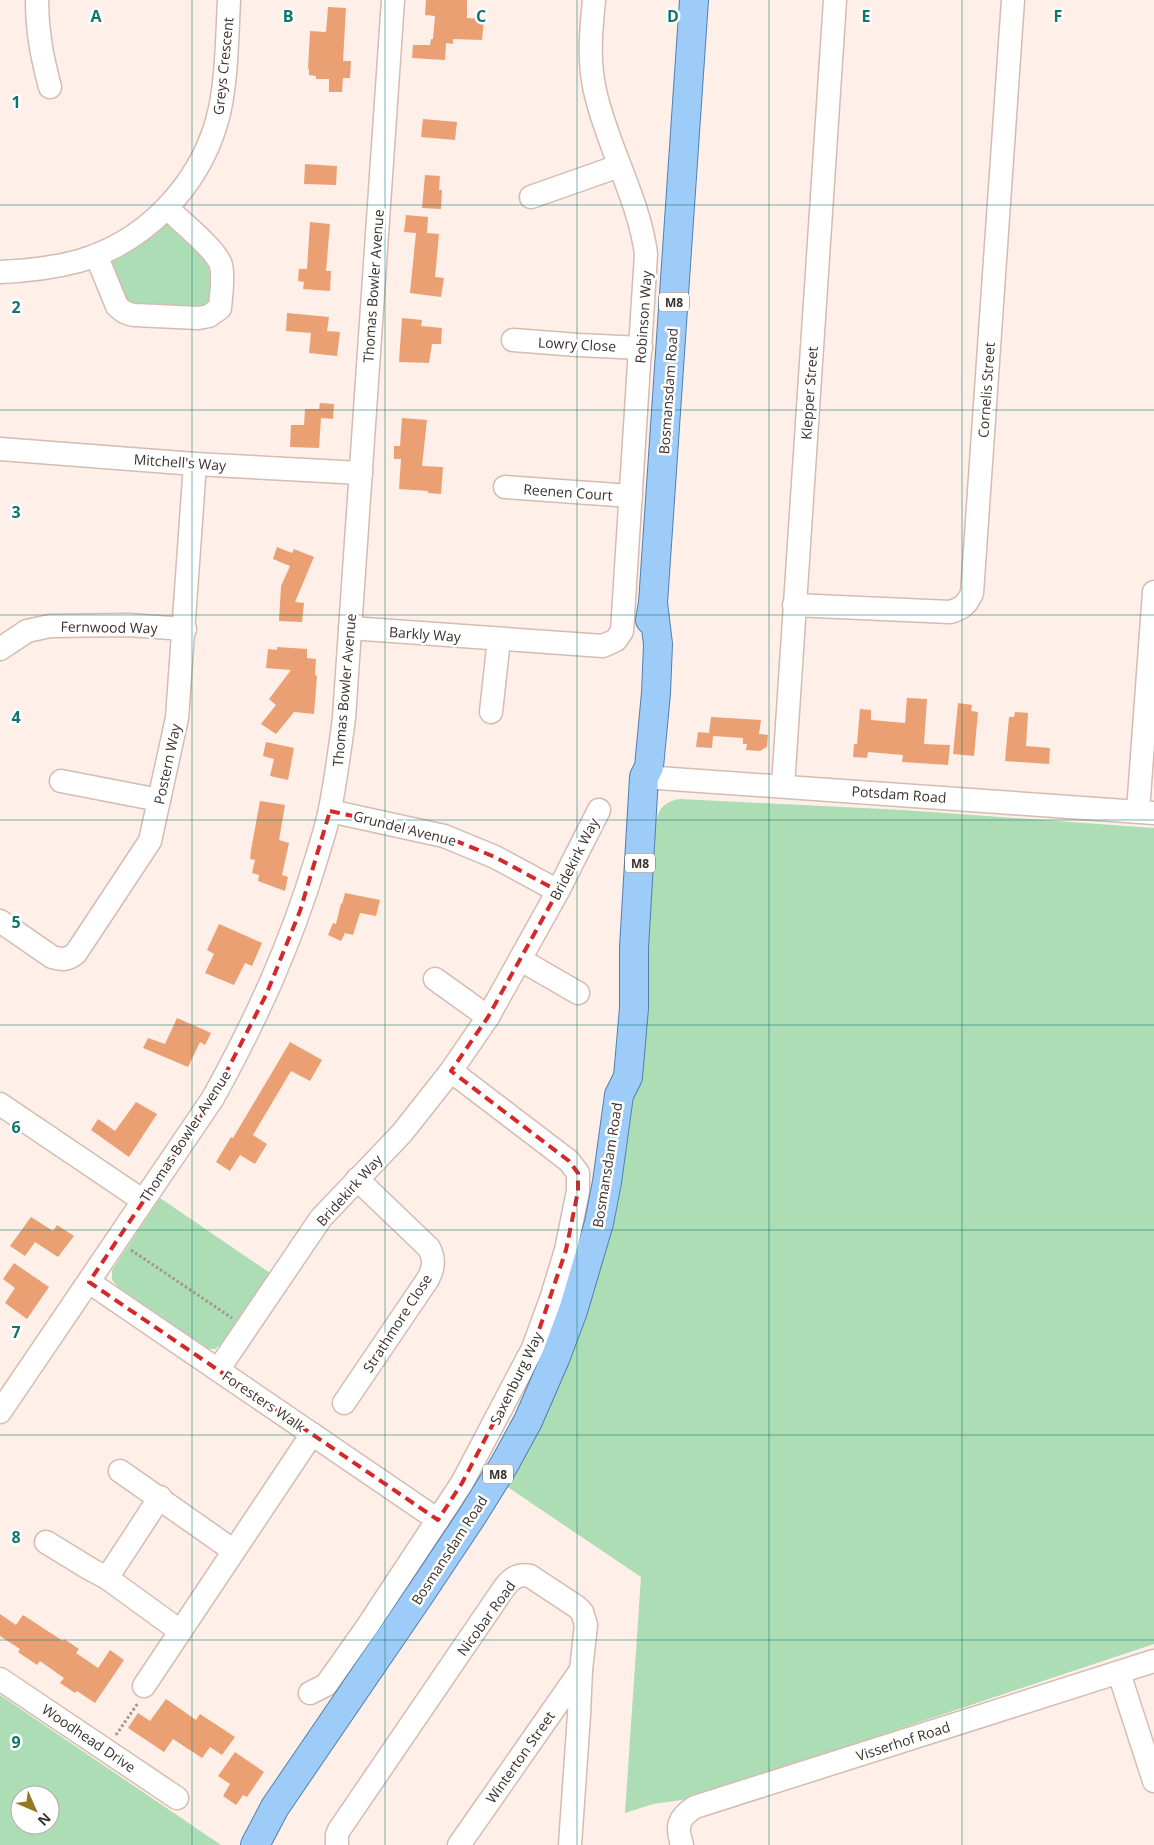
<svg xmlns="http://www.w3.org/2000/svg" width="1154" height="1845" font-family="'Open Sans',sans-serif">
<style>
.green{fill:#adddb4;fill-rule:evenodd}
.building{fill:#eba073}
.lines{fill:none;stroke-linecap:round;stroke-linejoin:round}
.minor-casing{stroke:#d4bcb2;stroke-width:25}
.major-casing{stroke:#5080af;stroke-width:30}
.path{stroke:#a39690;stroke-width:3;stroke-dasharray:2.5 2.5;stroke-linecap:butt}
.minor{stroke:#fff;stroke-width:22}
.major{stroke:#9dccf9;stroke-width:28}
.marked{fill:none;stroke:#d62828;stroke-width:4;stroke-dasharray:10 6;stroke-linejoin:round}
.grid{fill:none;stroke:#0f766e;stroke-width:1;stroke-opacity:0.55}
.labels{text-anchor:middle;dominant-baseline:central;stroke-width:5;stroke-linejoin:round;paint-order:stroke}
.shield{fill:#fff;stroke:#766f6c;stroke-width:1}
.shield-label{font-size:12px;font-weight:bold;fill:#3b312d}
.street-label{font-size:14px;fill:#3b312d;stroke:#fff}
.grid-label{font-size:16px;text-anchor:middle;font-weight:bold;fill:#0f766e;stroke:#fff;stroke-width:5;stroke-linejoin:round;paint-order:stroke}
</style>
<rect width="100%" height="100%" fill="#feefe8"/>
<!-- green -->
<g class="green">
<polygon points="168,223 212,259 210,309 130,308 111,262 113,257 160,224"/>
<path d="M680 799 903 810 1154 828V1644L689 1799 653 1804 625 1813 641 1577 506 1486 576 1337 652 822H656C658 808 666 801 680 799Z"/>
<polygon points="160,1198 270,1273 222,1344 215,1349 206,1349 119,1288 112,1280 112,1270"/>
<path d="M0 1695 221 1845H0ZM20 1795H50V1825H20Z"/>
</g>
<!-- building -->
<g class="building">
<polygon points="426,0 467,0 467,18 484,19 482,40 453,39 453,44 446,43 445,60 412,58 413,45 430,45 431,39 433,39 435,16 425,15"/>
<polygon points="328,7 346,8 343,61 351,61 350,78 343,78 342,92 329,92 329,79 316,79 316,76 309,75 309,69 308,69 310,31 326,32"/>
<polygon points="423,119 457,122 455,140 421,137"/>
<polygon points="305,164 337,166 336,185 304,184"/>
<polygon points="425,175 440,176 439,190 442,190 441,209 422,208"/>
<polygon points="406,215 428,217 427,233 439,234 435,277 444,278 441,297 410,293 416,233 404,232"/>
<polygon points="310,222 330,224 326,271 331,271 330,291 303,289 304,282 298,281 299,269 307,269"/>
<polygon points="287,313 329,317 327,331 340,332 337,356 309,353 311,333 286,331"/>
<polygon points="402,318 422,320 421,326 442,328 441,344 432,344 429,363 399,362"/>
<polygon points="320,403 334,404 333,419 321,418 319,448 290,447 291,425 304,425 305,409 319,409"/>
<polygon points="402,418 427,420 422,466 443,467 441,494 428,493 428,491 399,489 401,459 394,459 394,446 400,446"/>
<polygon points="277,547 292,553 294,549 314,557 295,602 304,603 302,622 279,621 281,586 290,566 273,559"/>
<polygon points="277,647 307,649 307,658 316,659 315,675 317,676 314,714 294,712 276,734 261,724 276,705 269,699 291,670 266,668 268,649 277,650"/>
<polygon points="907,698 927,699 924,744 950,745 948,765 902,762 903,755 868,752 867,758 853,757 854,744 857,744 860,709 871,710 871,720 905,723"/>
<polygon points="958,703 972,705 971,711 978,712 974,756 953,754"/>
<polygon points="1015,712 1028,713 1026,746 1050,748 1049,764 1005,761 1009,717 1014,717"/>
<polygon points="711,717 761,720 759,734 768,735 767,747 760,751 746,750 747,744 743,744 743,738 713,736 712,748 696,747 698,732 709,733"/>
<polygon points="266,742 294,748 288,780 270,776 274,759 263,756"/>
<polygon points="260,801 285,805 279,840 289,843 282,875 288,877 285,891 258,881 259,875 252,873 255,860 250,859 251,850"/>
<polygon points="345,893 380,900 376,916 360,913 353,935 345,933 341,941 328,935 333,923 336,924 341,903 342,904"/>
<polygon points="219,924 262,943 252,966 245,963 234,985 205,973 214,954 207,950"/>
<polygon points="177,1018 211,1033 205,1045 200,1042 188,1067 143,1048 148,1038 165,1044"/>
<polygon points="290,1042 322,1060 310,1081 291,1071 253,1135 267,1144 255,1164 240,1155 230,1171 216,1162 231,1137 233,1138"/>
<polygon points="136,1102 157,1114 129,1157 91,1130 98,1119 115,1131"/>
<polygon points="31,1217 53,1231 57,1225 74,1236 58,1257 35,1242 25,1256 10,1246"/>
<polygon points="14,1263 49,1287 27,1319 5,1303 15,1288 3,1279"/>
<polygon points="0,1614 16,1625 23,1615 63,1641 64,1639 79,1649 76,1653 98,1668 110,1650 124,1660 95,1703 77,1691 75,1693 60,1683 64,1678 40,1661 37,1665 18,1652 20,1649 0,1636"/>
<polygon points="166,1699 196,1720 200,1714 235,1737 222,1755 210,1747 202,1758 173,1739 164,1752 128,1728 138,1713 150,1721"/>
<polygon points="235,1752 264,1772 247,1797 243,1795 236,1805 223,1796 230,1784 218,1776"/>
</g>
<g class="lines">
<!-- minor casing -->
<g class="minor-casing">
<g id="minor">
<path d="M37 0C37 32 42 57 50 87"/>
<polyline points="531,197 619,166"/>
<path d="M96 255 117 306C123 312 127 314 135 315L198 318 209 316 220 308C221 295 224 278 221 265 216 249 180 221 167 208"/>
<path d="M0 272C27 271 53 268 79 261 145 242 198 187 217 121 227 86 227 37 229 0"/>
<polyline points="513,340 578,345 641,348"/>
<polyline points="0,449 195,464 361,473"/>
<polyline points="505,487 631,496"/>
<path d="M794 605 950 612C962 609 967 604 972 593L1013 0"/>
<path d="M350 628 603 646 616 640 622 631 646 254C639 199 607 146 595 91 588 60 591 31 594 0"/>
<polyline points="0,649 27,631 50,626 128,625 185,629"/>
<polyline points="491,712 499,639"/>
<polyline points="644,777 1154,813"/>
<polyline points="61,781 159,800"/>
<polyline points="783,786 835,0"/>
<polyline points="330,811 444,836 495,857 558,891"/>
<polyline points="1138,811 1154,592"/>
<path d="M0 921 52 957C62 960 68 960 76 953L150 841 177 718 195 464"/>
<polyline points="521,960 578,993"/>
<polyline points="435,979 488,1017"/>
<polyline points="0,1104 142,1200"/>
<polyline points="89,1282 438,1520"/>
<polyline points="218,1370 321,1218 402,1133 451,1071 488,1017 558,891 599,810"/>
<path d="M344 1403 428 1279C434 1268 435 1259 429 1248L357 1179"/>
<path d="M0 1412 213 1098C256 1020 290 946 316 860 321 843 327 826 330 809 336 779 340 748 344 718L393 0"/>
<polyline points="120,1471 234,1551"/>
<polyline points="46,1542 90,1569 107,1578 180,1631"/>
<polyline points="107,1578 160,1497"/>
<polyline points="1119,1673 1154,1781"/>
<polyline points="0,1679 177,1798"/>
<polyline points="144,1686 312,1434"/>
<polyline points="310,1693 326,1685 367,1627 462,1483 533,1348 551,1299 566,1250 578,1191 578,1173 569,1161 451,1071"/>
<path d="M337 1845V1835L339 1830 504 1588C511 1579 518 1573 530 1576L577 1607 582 1612 586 1625 581 1670 579 1715 570 1845"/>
<polyline points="459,1845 581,1670"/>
<path d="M682 1845C676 1826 678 1818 695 1807L1154 1661"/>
</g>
</g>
<!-- major casing -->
<g class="major-casing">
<g id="major">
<polyline points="650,620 653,603 694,0"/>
<polyline points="255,1845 275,1807 421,1593 471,1518 504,1465 528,1421 555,1359 573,1311 599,1223 607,1182 619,1095 628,1077 634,1008 634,948 644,777 649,767 656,693 658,644 653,603"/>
</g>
</g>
<!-- path -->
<g class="path">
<polyline points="131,1250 232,1318"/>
<polyline points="116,1735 138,1703"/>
</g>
<!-- minor -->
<use href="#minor" class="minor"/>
<!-- major -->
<use href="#major" class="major"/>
</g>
<!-- marked area -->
<path class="marked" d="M330 811 444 836 495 857 558 891 488 1017 451 1071 569 1161 578 1173V1191L566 1250 533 1348 462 1483 438 1520 89 1282 213 1098 266 995 300 911Z"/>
<!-- grid -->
<path class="grid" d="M192 0V1845M385 0V1845M577 0V1845M769 0V1845M962 0V1845M0 205H1154M0 410H1154M0 615H1154M0 820H1154M0 1025H1154M0 1230H1154M0 1435H1154M0 1640H1154"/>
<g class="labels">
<!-- shield labels -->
<g class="shield">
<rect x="659" y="292.5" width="30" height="19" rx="4"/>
<rect x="625" y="853.5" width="30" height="19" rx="4"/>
<rect x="483" y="1464.5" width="30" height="19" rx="4"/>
</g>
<g class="shield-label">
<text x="674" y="302">M8</text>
<text x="640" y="863">M8</text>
<text x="498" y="1474">M8</text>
</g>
<!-- street labels -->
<g class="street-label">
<text transform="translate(223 66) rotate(-84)">Greys Crescent</text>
<text transform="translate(373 286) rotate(-86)">Thomas Bowler Avenue</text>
<text transform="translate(643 317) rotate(-86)">Robinson Way</text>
<text transform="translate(577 344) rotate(3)">Lowry Close</text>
<text transform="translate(986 390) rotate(-86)">Cornelis Street</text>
<text transform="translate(668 391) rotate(-86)">Bosmansdam Road</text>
<text transform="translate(809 393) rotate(-86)">Klepper Street</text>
<text transform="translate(180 462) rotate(4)">Mitchell's Way</text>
<text transform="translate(568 492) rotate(4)">Reenen Court</text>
<text transform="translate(109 627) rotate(1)">Fernwood Way</text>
<text transform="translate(425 634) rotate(4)">Barkly Way</text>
<text transform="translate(344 690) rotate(-85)">Thomas Bowler Avenue</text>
<text transform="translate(167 764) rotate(-78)">Postern Way</text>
<text transform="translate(899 794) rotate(4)">Potsdam Road</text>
<text transform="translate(405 828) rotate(14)">Grundel Avenue</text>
<text transform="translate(574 859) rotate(-63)">Bridekirk Way</text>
<text transform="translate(185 1136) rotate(-57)">Thomas Bowler Avenue</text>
<text transform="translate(607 1165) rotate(-81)">Bosmansdam Road</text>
<text transform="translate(349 1190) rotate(-48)">Bridekirk Way</text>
<text transform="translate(397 1323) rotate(-57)">Strathmore Close</text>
<text transform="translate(516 1378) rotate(-64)">Saxenburg Way</text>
<text transform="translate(264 1401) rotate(34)">Foresters Walk</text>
<text transform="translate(449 1550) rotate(-57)">Bosmansdam Road</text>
<text transform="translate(486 1618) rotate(-54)">Nicobar Road</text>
<text transform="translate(89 1738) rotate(34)">Woodhead Drive</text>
<text transform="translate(903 1741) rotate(-18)">Visserhof Road</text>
<text transform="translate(520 1757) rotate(-55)">Winterton Street</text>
</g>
</g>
<g class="grid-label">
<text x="96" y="22">A</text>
<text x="288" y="22">B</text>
<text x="481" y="22">C</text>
<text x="673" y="22">D</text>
<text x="866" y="22">E</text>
<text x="1058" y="22">F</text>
<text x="16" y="108">1</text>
<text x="16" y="313">2</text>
<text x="16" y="518">3</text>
<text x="16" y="723">4</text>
<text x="16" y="928">5</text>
<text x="16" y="1133">6</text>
<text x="16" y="1338">7</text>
<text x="16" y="1543">8</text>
<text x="16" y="1748">9</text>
</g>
<!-- north arrow -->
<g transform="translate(35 1810) rotate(135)"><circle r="24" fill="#ffffff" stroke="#b1adab"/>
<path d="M0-4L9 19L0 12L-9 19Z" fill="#997621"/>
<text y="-8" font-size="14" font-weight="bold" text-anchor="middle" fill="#3b312d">N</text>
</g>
</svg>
